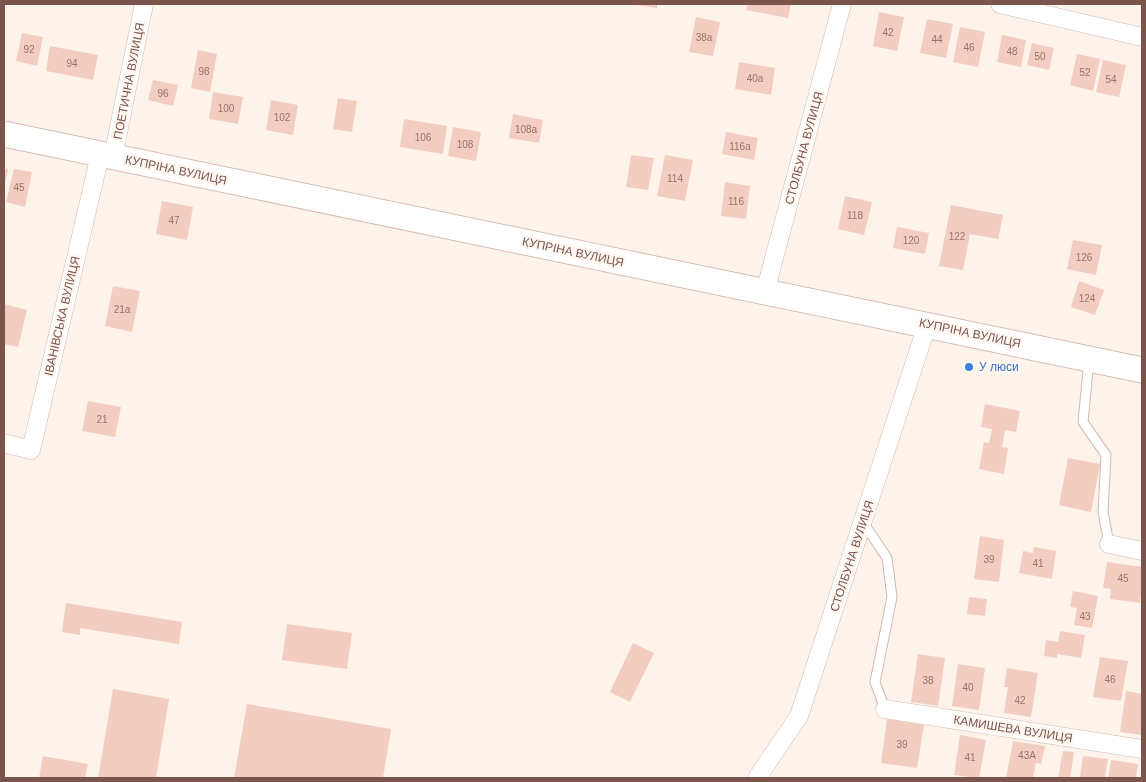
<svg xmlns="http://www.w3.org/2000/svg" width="1146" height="782" font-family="Helvetica,sans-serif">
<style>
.building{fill:#f4cdc1}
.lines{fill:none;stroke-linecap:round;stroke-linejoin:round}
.lane-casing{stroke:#d2b9af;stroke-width:11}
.street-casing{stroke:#d2b9af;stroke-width:19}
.secondary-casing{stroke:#d9bcb2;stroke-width:27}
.lane{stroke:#fff;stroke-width:9}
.street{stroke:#fff;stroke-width:18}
.secondary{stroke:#fff;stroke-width:25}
.shop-dot{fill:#3f7fe0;stroke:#fff8f2;stroke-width:2}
.labels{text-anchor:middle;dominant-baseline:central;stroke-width:5;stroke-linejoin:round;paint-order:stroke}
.number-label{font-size:10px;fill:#997369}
.street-label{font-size:12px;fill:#7b554c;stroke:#fff8f2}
.shop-label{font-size:12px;fill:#366cbe;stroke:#fff8f2;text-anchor:start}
</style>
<rect width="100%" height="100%" fill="#fdf3eb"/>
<!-- building -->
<g class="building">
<polygon points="636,4 657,4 657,8 636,5"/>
<polygon points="748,4 791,4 788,18 746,10"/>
<polygon points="879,12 904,17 897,51 873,46"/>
<polygon points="696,17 720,22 713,56 689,52"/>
<polygon points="927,19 953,24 946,58 920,53"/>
<polygon points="960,27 985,32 978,67 953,62"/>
<polygon points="22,33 43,37 37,66 16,61"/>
<polygon points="1002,35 1026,40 1021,67 997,62"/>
<polygon points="1032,43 1054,48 1049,70 1027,65"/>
<polygon points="50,46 98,55 93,80 46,71"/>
<polygon points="198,50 217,54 210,92 191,88"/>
<polygon points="1077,54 1100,59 1093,91 1070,85"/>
<polygon points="1103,60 1126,65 1119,97 1096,92"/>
<polygon points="739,62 775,68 771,95 735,89"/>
<polygon points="153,80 178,85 173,106 148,100"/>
<polygon points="213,92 243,97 238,124 209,119"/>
<polygon points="338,98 357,101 352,132 333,129"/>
<polygon points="271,100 298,105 293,135 266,130"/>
<polygon points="513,114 543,120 539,143 509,138"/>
<polygon points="404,119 447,126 443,154 400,147"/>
<polygon points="453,127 481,132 476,161 448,156"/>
<polygon points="726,132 758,138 754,160 722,154"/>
<polygon points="631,155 654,158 648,190 626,187"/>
<polygon points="665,155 693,160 685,201 657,196"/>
<polygon points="4,168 8,169 5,185 4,185"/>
<polygon points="14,169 32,172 25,207 6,202"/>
<polygon points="725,182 750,186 746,219 721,216"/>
<polygon points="845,196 872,202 864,235 838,229"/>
<polygon points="162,201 193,207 187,240 156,234"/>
<polygon points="951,205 1003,215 998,239 970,234 963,270 939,266"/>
<polygon points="897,227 929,233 925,254 893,248"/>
<polygon points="1073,240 1102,245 1096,275 1067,269"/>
<polygon points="1079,281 1104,290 1095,315 1071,307"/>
<polygon points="113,286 140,291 132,332 105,326"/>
<polygon points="4,304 27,310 18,347 4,344"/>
<polygon points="88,401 121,407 115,437 82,431"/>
<polygon points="985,404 1020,411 1016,432 1005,430 1002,447 1008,448 1004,474 979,469 984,442 989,443 992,429 981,427"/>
<polygon points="1068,458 1100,464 1091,512 1059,505"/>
<polygon points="980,536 1004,540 999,582 974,579"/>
<polygon points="1034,547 1056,551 1052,579 1019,573 1023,551 1033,553"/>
<polygon points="1107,562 1142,567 1142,588 1140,603 1110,599 1111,589 1103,588"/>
<polygon points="1073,591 1098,596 1092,628 1074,625 1077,608 1070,607"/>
<polygon points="969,597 987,599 985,616 967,614"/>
<polygon points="66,603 182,622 179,644 80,628 80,635 62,632"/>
<polygon points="287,624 352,633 347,669 282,660"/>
<polygon points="1060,631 1085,635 1081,658 1057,654 1057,658 1044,656 1046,640 1058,642"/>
<polygon points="633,643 654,653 630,702 610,692"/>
<polygon points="918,654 945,658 938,706 911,702"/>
<polygon points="1100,657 1128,661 1121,701 1093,697"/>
<polygon points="958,664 985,668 979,710 952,706"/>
<polygon points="1007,668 1038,673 1031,717 1004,713 1008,687 1004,687"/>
<polygon points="113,689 169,699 156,778 98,778"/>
<polygon points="1126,691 1142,694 1142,735 1120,732"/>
<polygon points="247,704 391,729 383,778 234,778"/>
<polygon points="887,719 924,725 917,768 881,763"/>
<polygon points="960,735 986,740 979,778 954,775"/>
<polygon points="1013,741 1045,746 1041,764 1036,763 1033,778 1006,778"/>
<polygon points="1063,751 1074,752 1070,778 1058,778"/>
<polygon points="43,756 88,764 85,778 39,778"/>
<polygon points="1083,756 1108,759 1105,778 1080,778"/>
<polygon points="1111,760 1138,764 1136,778 1108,778"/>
</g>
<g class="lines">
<!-- lane casing -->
<g class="lane-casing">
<g id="lane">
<polyline points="1089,360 1083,422 1106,455 1103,512 1109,544"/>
<polyline points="863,522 887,558 892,597 875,682 885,709"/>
</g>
</g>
<!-- street casing -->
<g class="street-casing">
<g id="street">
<polyline points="1000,4 1142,37"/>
<polyline points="113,157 144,4"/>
<polyline points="765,292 842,4"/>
<polyline points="4,443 31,450 100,155"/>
<polyline points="1109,544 1142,551"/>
<polyline points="885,709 1142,749"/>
<polyline points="757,778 799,716 927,325"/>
</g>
</g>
<!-- secondary casing -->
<g class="secondary-casing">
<polyline id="secondary" points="4,134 1142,370"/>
</g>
<!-- lane -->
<use href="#lane" class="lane"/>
<!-- street -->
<use href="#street" class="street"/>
<!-- secondary -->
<use href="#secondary" class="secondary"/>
</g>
<!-- markers -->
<circle class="shop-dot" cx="969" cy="367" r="5"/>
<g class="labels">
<!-- number labels -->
<g class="number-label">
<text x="888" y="32">42</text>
<text x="704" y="37">38а</text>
<text x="937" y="39">44</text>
<text x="969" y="47">46</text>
<text x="29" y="49">92</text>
<text x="1012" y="51">48</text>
<text x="1040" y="56">50</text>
<text x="72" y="63">94</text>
<text x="204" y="71">98</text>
<text x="1085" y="72">52</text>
<text x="755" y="78">40а</text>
<text x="1111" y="79">54</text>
<text x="163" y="93">96</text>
<text x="226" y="108">100</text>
<text x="282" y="117">102</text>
<text x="526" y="129">108а</text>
<text x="423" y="137">106</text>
<text x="465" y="144">108</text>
<text x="740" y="146">116а</text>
<text x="675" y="178">114</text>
<text x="19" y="187">45</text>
<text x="736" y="201">116</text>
<text x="855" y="215">118</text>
<text x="174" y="220">47</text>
<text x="957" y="236">122</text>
<text x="911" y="240">120</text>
<text x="1084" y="257">126</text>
<text x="1087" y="298">124</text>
<text x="122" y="309">21а</text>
<text x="102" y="419">21</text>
<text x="989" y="559">39</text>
<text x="1038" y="563">41</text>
<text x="1123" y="578">45</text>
<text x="1085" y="616">43</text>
<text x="1110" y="679">46</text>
<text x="928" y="680">38</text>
<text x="968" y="687">40</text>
<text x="1020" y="700">42</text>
<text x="902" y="744">39</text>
<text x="1027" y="755">43А</text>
<text x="970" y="757">41</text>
</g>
<!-- street labels -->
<g class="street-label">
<text transform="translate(129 81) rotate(-79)">ПОЕТИЧНА ВУЛИЦЯ</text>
<text transform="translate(804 148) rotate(-75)">СТОЛБУНА ВУЛИЦЯ</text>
<text transform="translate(176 170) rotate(12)">КУПРІНА ВУЛИЦЯ</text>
<text transform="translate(573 252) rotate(12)">КУПРІНА ВУЛИЦЯ</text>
<text transform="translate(62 316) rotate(-77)">ІВАНІВСЬКА ВУЛИЦЯ</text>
<text transform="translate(970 333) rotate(12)">КУПРІНА ВУЛИЦЯ</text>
<text transform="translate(852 556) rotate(-72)">СТОЛБУНА ВУЛИЦЯ</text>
<text transform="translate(1013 729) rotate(9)">КАМИШЕВА ВУЛИЦЯ</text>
</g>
<!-- shop labels -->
<g class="shop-label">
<text x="979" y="367">У люси</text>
</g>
</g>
<!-- border -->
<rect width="1146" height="782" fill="none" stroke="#7b554c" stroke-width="10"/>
</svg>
